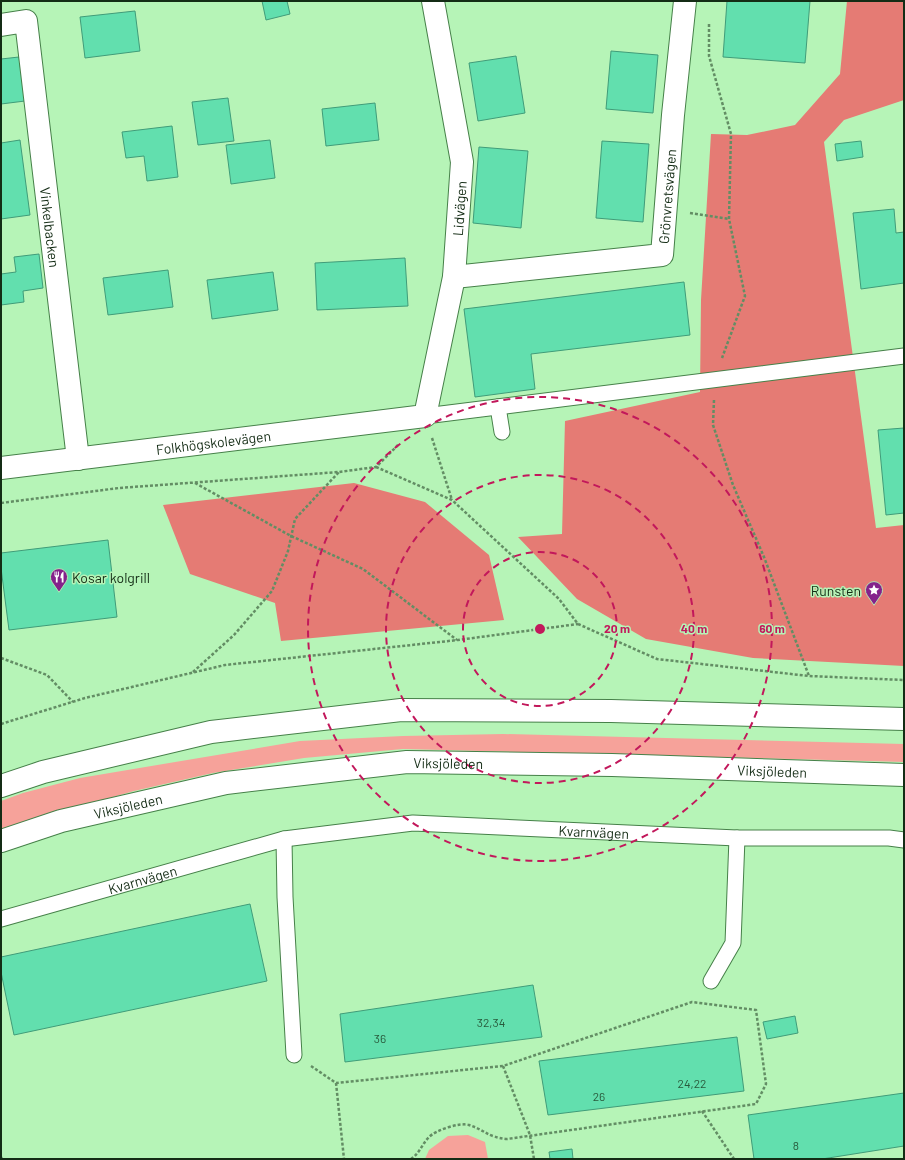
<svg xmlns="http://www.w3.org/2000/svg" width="905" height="1160" font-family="Barlow,sans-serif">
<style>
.green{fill:#f6a29a}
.forest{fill:#e57b74}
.building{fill:#62dfae;stroke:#409c79}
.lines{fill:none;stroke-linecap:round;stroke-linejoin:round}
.lane-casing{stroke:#468049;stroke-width:17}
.street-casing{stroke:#468049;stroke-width:24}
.secondary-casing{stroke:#468049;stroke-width:24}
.path{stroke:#638d64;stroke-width:2.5;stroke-dasharray:3 2;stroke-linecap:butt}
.lane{stroke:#fff;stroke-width:15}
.street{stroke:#fff;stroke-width:22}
.secondary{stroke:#fff;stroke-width:22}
.ring{fill:none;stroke:#c2185b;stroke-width:2;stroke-dasharray:7 5}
.labels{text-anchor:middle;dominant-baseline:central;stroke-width:3;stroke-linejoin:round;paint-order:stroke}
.number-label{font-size:12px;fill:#28593b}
.street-label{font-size:14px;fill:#142c15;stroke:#b6f4b7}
.poi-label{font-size:14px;fill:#142c15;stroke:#b6f4b7;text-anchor:start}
.centre{fill:#c2185b;stroke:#b6f4b7;stroke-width:2}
.ring-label{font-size:12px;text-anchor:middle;font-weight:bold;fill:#c2185b;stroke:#b6f4b7;stroke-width:3;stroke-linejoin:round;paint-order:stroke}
</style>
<rect width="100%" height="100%" fill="#b6f4b7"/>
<!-- green -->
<g class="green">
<polygon points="503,734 904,744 904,762 403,749 304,758 213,773 134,791 1,829 1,801 23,793 80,778 300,741 403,736"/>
<polygon points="468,1135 485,1142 488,1159 425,1159 429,1150 448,1136"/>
</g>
<!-- forest -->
<g class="forest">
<polygon points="847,1 904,1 904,100 844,120 824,142 876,528 904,525 904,666 753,658 646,639 577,599 518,537 562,534 565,421 700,392 701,300 711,134 747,135 795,125 840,74"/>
<polygon points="354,483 425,502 489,555 504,620 281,641 275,603 190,574 163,505"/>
</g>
<!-- building -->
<g class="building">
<polygon points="262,1 287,1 290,14 266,20"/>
<polygon points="727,1 810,1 805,63 723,57"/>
<polygon points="135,11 140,51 85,58 80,17"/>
<polygon points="611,51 658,55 653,113 606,109"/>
<polygon points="516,56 525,113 478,121 469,63"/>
<polygon points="19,57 25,101 1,104 1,59"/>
<polygon points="228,98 234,141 198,145 192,102"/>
<polygon points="375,103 379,140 326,146 322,109"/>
<polygon points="172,126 178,177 147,181 144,156 126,158 122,132"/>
<polygon points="20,140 30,215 1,219 1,143"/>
<polygon points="270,140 275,178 231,184 226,145"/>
<polygon points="602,141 649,144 643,222 596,218"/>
<polygon points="861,141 863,157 837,161 835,144"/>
<polygon points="479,147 528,151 521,228 473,223"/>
<polygon points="894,209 896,233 904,232 904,283 861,289 853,213"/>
<polygon points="39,254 43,288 23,291 24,302 1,305 1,274 16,272 14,257"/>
<polygon points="405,258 408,306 317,310 315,263"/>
<polygon points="168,270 173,307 108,315 103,278"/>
<polygon points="273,272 278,310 212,319 207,280"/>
<polygon points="684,282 690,335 531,354 535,389 475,397 464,309"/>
<polygon points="904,428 904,513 886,515 878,430"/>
<polygon points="108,540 117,617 9,630 1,568 1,553"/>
<polygon points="250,904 267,981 14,1035 1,972 1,957"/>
<polygon points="533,985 542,1037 345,1062 340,1014"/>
<polygon points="795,1016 798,1033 767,1039 763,1022"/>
<polygon points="737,1037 744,1091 548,1115 539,1061"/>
<polygon points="904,1093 904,1146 822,1159 754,1159 748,1115"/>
<polygon points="572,1149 573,1159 550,1159 549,1152"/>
</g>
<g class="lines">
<!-- lane casing -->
<g class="lane-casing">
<g id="lane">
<polyline points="498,407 502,432"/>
<polyline points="425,416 904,356"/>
<polyline points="284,839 285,897 294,1055"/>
<path id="s1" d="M1 919 284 839 413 823 737 838H889L904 840"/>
<polyline points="711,981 733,943 737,838"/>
</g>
</g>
<!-- street casing -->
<g class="street-casing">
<g id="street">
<path id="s2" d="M1 25 26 21 78 459"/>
<path id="s3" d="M454 277 662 255 673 115 685 1"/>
<path id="s4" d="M1 468 425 416 454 277 462 162 433 1"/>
</g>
</g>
<!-- secondary casing -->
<g class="secondary-casing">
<g id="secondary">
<polyline points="1,786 43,772 211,732 401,710 611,711 904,719"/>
<path id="s5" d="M1 841 61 821 226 783 407 762 612 765 904 775"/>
</g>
</g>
<!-- path -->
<g class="path">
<polyline points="709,24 709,56 731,134 729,219 745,296 722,358"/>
<polyline points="690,213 729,219"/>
<polyline points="714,400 713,425 733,485 764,557 809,676"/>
<polyline points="432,438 452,500"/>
<polyline points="376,467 452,500 559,599 578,624 657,659 809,676 904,680"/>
<polyline points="195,483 291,536 363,569 457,640"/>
<polyline points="1,503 119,488 339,472 376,467 399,444"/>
<polyline points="1,658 47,675 73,702"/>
<polyline points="193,672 234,635 272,591 288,551 295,519 339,472"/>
<polyline points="1,724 85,698 225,665 458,640 578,624"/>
<path d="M311 1066 336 1083 503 1066 692 1002 756 1010 766 1084 756 1104 507 1139C487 1137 485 1130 469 1125 460 1122 436 1130 429 1137 422 1144 420 1153 411 1159"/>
<polyline points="503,1066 530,1135 534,1159"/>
<polyline points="336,1083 344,1159"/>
<polyline points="702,1111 734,1159"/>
<polyline points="1,1157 2,1159"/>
</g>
<!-- lane -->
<use href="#lane" class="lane"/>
<!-- street -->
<use href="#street" class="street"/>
<!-- secondary -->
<use href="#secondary" class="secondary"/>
</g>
<!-- distance rings -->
<g class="ring">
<circle cx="540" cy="629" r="77"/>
<circle cx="540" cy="629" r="154"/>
<circle cx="540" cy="629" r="232"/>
</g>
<!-- icons -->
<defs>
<g id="restaurant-pin" transform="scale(0.9)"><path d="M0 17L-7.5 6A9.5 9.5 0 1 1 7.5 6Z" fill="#84228b" stroke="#b6f4b7"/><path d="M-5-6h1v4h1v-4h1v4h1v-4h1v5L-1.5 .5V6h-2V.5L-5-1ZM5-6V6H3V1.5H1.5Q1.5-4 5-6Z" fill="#fff"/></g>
<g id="sight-pin" transform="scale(0.9)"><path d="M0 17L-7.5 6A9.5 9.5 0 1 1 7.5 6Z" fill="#84228b" stroke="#b6f4b7"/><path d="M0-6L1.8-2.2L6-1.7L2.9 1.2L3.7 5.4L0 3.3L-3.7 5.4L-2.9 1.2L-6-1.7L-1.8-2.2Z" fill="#fff"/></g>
</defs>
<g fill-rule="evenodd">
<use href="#restaurant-pin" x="59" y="577"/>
<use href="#sight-pin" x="874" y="590"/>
</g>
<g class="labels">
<!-- number labels -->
<g class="number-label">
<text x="491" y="1022">32,34</text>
<text x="380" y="1038">36</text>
<text x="692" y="1083">24,22</text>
<text x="599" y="1096">26</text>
<text x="796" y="1145">8</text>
</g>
<!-- street labels -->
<g class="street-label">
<text stroke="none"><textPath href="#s3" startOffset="268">Grönvretsvägen</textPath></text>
<text stroke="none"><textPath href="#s4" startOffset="638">Lidvägen</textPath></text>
<text stroke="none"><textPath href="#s2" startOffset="233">Vinkelbacken</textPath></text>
<text stroke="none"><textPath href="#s4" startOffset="214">Folkhögskolevägen</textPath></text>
<text stroke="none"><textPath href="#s5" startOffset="456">Viksjöleden</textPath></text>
<text stroke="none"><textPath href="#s5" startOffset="780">Viksjöleden</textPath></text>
<text stroke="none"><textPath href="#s5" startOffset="132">Viksjöleden</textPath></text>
<text stroke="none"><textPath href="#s1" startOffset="605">Kvarnvägen</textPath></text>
<text stroke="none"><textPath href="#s1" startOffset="147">Kvarnvägen</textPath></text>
</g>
<!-- poi labels -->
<g class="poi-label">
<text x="72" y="577">Kosar kolgrill</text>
<text x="861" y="590" text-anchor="end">Runsten</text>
</g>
</g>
<circle cx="540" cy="629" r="6" class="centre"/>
<g class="ring-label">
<text x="617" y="633">20 m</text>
<text x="694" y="633">40 m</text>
<text x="772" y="633">60 m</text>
</g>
<!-- border -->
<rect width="905" height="1160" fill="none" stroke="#142c15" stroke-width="4"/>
</svg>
